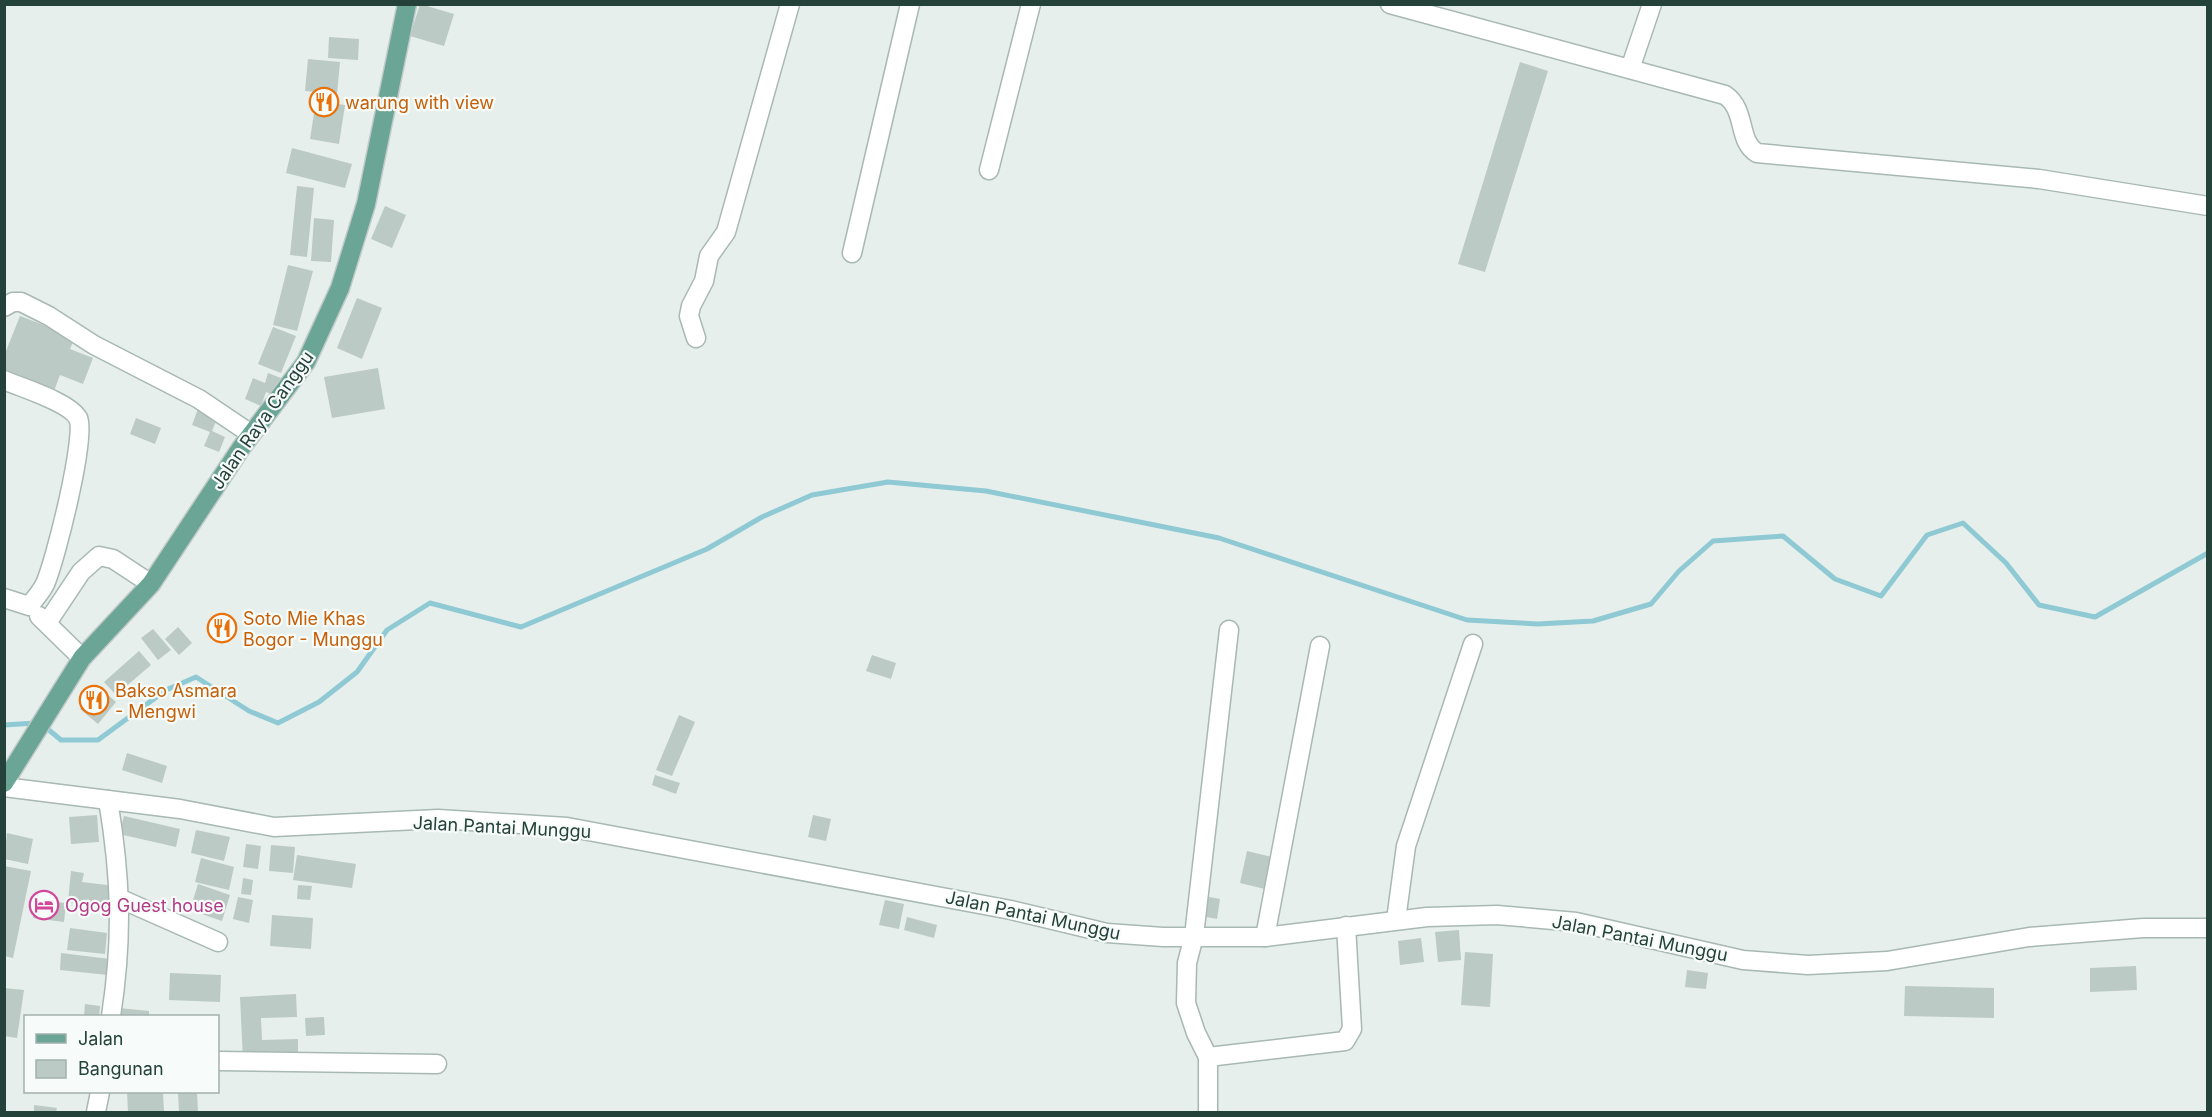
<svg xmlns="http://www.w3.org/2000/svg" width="2212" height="1117" font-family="Inter,sans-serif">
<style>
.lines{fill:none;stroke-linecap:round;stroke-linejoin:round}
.stream{stroke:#8ec9d4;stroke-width:5}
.building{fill:#bbcac4}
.minor-casing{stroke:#a8b8b2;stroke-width:21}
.major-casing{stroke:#c2cac8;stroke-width:21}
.minor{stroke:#fff;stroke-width:18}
.major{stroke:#6aa596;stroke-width:18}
.labels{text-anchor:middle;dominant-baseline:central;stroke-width:4.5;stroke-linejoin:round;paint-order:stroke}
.food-label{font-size:18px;fill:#c56008;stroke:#f7fbf9;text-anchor:start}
.street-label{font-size:18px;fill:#24423a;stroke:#f7fbf9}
.hotel-label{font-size:18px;fill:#b23c85;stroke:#f7fbf9;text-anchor:start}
</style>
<rect width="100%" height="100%" fill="#e6efeb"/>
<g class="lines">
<!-- stream -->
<g class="stream">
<polyline points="4,725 36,723"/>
<polyline points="44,726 61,740 98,740 166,690 196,677 249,711 278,723 319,702 357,672 387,630 430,603 521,627 707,549 762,517 812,495 888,482 986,491 1219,538 1467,620 1538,624 1593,621 1651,604 1679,571 1713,541 1783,536 1835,579 1881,596 1927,535 1963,523 2006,563 2039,605 2095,617 2208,553"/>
</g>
</g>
<!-- building -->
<g class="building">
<polygon points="420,4 454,14 444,46 410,36"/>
<polygon points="329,37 359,39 358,60 328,58"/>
<polygon points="308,59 340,62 337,94 305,91"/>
<polygon points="1520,62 1548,71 1485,272 1458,264"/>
<polygon points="316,101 345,105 339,144 310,139"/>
<polygon points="292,148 352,164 345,188 286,173"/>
<polygon points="297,186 314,188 307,257 290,255"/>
<polygon points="385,206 406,215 392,248 371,239"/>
<polygon points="314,218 334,220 331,262 311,261"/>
<polygon points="288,265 313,271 297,331 273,325"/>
<polygon points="357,298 382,308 362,359 337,348"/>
<polygon points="20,316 75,337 70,349 93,358 83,384 60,375 54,391 4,371 4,356"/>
<polygon points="273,327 296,336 281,373 258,364"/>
<polygon points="378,368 385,409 332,418 324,377"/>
<polygon points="268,373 281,378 274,395 266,392 261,406 245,399 253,378 265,383"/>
<polygon points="199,406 219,414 212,431 225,437 219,452 204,446 210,432 192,425"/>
<polygon points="136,418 161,428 155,444 130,434"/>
<polygon points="209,620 237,622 236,636 208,634"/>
<polygon points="178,627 192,643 179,655 165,639"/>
<polygon points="153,629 171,650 158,660 141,638"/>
<polygon points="139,651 151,665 116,695 104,682"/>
<polygon points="872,655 896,663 891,679 866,671"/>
<polygon points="99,687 116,702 98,724 80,709"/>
<polygon points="679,715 695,722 672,776 656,770"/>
<polygon points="127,753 167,766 162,783 122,770"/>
<polygon points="655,775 680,783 676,794 652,785"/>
<polygon points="97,815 99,842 71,844 69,817"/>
<polygon points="813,815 831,819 826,841 808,837"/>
<polygon points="124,816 180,829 176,847 119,834"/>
<polygon points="196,830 230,837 224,861 191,853"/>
<polygon points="7,833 33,839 28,864 4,859"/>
<polygon points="246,844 261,846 258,869 243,867"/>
<polygon points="271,845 295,847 293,873 269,871"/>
<polygon points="1247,851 1276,858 1269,890 1240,883"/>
<polygon points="297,855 356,864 352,888 293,880"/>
<polygon points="201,858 234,867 229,890 195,882"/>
<polygon points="4,866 31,871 13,958 4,956"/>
<polygon points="71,871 84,873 82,882 115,886 112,908 68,902"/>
<polygon points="243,878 253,880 251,895 241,894"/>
<polygon points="198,884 230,895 222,921 190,910"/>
<polygon points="298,885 312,886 310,900 297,899"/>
<polygon points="1204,896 1220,899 1217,919 1201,916"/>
<polygon points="238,897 253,900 249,923 233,919"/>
<polygon points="35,900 66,903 64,922 33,918"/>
<polygon points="885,900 904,904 899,929 879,925"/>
<polygon points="272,915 313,918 311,949 270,946"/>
<polygon points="907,917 937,925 934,938 904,930"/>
<polygon points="70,928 107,933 105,954 67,950"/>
<polygon points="1459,930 1461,960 1438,962 1435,932"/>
<polygon points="1421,938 1424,962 1400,965 1398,941"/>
<polygon points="1465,952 1493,954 1490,1007 1461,1005"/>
<polygon points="61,953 110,959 108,975 60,970"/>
<polygon points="2136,966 2137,990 2090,992 2090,968"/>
<polygon points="1687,970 1708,973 1706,989 1685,987"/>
<polygon points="170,973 221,975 220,1002 169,1000"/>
<polygon points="1905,986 1994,988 1994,1018 1904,1016"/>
<polygon points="4,988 24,990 17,1038 4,1036"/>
<polygon points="296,994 297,1017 261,1018 262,1040 298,1039 298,1057 243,1060 240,997"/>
<polygon points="85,1004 100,1006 99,1016 84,1016"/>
<polygon points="119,1008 149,1011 149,1016 118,1016"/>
<polygon points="324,1017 325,1035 306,1036 305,1018"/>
<polygon points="127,1092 163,1092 164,1112 128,1112"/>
<polygon points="178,1092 197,1092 198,1112 179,1112"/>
<polygon points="34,1105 57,1108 56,1112 34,1112"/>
</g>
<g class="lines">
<!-- minor casing -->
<g class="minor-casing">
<g id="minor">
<path d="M1390 4 1725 95C1747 110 1737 141 1757 153L2039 179 2208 206"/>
<polyline points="1630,69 1652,4"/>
<polyline points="989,170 1031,4"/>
<polyline points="852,253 910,4"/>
<polyline points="4,307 13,302 21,302 49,316 94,345 199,399 251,434"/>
<polyline points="696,338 689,316 691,306 704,281 709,256 726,232 790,4"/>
<path d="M4 380C22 388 69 402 78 418 87 435 55 562 45 584 41 592 35 599 29 606L4 598"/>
<polyline points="39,616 82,658"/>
<polyline points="47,623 81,572 99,556 113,559 151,584"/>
<polyline points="4,787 180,809 274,827 438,819 567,827 1011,910 1107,933 1163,937 1265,937 1427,917 1497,915 1576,922 1743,960 1808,965 1887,961 2029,937 2143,928 2208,928"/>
<path d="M108 800C121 877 123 938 111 1016"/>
<polyline points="121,899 218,942"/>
<polyline points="1396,920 1406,846 1473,644"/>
<polyline points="1265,937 1320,646"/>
<polyline points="1208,1057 1345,1041 1352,1029 1346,926"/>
<polyline points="218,1061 437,1064"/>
<polyline points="96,1112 100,1092"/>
<polyline points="1208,1112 1208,1057 1196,1033 1186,1003 1187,963 1194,936 1229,630"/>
</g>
</g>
<!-- major casing -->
<g class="major-casing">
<polyline id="major" points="4,783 82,658 151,584 241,448 306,362 340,288 366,204 407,4"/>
</g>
<!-- minor -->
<use href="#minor" class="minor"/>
<!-- major -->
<use href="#major" class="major"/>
</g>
<!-- icons -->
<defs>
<g id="restaurant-ring" transform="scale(1.5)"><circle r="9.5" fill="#f7fbf9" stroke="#e8710a" stroke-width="1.5"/><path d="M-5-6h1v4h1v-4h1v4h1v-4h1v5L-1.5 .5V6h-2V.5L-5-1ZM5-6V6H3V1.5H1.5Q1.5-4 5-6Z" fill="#e8710a"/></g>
<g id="hotel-ring" transform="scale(1.5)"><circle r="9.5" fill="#f7fbf9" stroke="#d1479c" stroke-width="1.5"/><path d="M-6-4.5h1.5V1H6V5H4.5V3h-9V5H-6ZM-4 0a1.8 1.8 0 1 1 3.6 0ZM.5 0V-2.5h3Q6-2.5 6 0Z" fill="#d1479c"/></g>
</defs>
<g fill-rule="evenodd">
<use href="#restaurant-ring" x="324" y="102"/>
<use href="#restaurant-ring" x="222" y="628"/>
<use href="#restaurant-ring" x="94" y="700"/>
<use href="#hotel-ring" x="44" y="905"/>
</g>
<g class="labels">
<!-- food labels -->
<g class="food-label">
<text x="345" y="102">warung with view</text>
<text x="243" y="618">Soto Mie Khas<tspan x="243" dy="21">Bogor - Munggu</tspan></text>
<text x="115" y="690">Bakso Asmara<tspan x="115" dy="21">- Mengwi</tspan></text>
</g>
<!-- street labels -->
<g class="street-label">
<text transform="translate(262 420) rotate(-55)">Jalan Raya Canggu</text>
<text transform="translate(502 827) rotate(3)">Jalan Pantai Munggu</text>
<text transform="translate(1033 915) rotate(12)">Jalan Pantai Munggu</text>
<text transform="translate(1640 938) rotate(11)">Jalan Pantai Munggu</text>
</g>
<!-- hotel labels -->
<g class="hotel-label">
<text x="65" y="905">Ogog Guest house</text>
</g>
</g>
<!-- border -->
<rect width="2212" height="1117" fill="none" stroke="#24423a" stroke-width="12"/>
<!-- legend -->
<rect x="24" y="1015" width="195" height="78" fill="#f7fbf9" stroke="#a3b1ad" stroke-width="1.5"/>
<rect x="36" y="1034" width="30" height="9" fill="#6aa596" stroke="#a3b1ad" stroke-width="1.5"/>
<text x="78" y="1045" font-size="18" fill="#24423a">Jalan</text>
<rect x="36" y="1060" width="30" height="18" fill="#bbcac4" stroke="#a3b1ad" stroke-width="1.5"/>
<text x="78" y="1075" font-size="18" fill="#24423a">Bangunan</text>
</svg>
